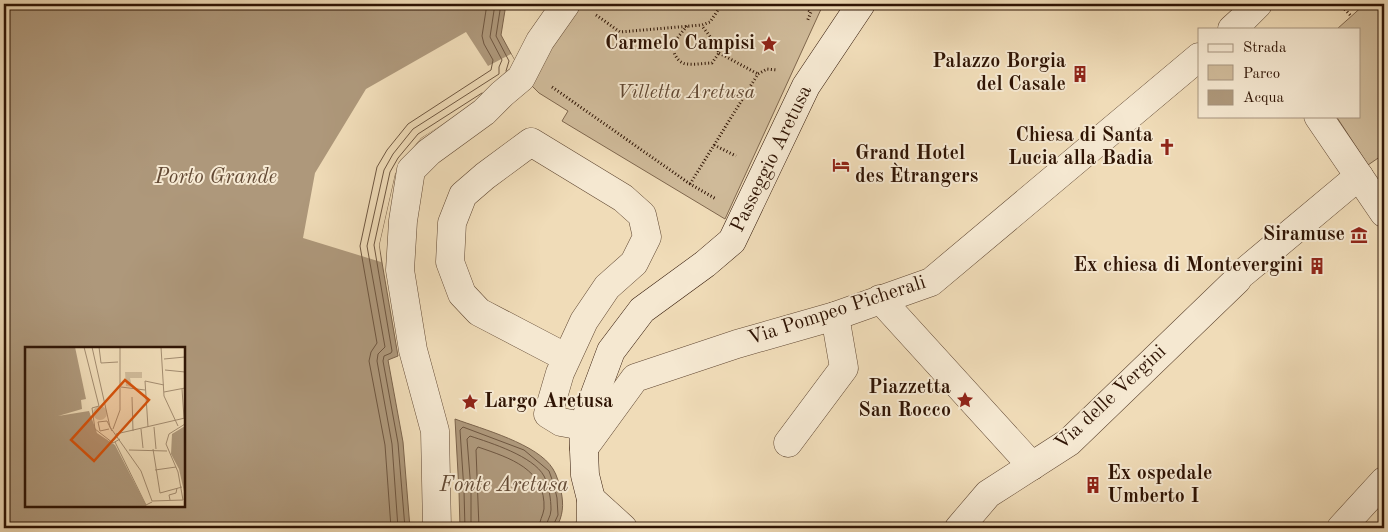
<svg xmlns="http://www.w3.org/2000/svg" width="1388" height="532" font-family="'Old Standard TT',serif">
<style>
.green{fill:#cfba99;stroke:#7f674e}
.water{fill:#ae987b;stroke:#7b634b;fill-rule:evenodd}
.pier{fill:#f0dcb8}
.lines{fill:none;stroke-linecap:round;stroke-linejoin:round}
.shore{stroke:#6e5640;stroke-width:1}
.street-casing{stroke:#5f4631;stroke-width:29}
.secondary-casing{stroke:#2f1404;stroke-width:29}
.path{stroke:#2f1404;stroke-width:3;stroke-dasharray:1 2.5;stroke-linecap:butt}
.street{stroke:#f5e8d1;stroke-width:28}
.secondary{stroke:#f5e8d1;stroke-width:28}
.labels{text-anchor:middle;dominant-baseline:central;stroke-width:4;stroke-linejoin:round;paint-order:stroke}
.poi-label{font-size:20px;font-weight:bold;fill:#2f1404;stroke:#f5e8d1;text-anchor:end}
.park-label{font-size:20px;font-style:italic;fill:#5f4631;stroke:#f5e8d1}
.street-label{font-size:20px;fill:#2f1404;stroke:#f5e8d1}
.water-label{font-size:21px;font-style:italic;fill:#624934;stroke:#f5e8d1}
.inset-road{fill:none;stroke:#a38c70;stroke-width:1}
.view{fill:#d6520b;fill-opacity:0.15;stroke:#d6520b;stroke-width:2.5}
.inset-edge{fill:none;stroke:#2f1404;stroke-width:2.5}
</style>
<rect width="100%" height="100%" fill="#f0dcb8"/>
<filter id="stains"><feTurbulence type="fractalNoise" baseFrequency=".004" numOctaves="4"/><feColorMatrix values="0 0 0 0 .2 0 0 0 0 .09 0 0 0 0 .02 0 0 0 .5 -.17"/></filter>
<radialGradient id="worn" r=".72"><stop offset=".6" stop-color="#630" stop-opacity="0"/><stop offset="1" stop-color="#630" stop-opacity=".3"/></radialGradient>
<!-- green -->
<g class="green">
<polygon points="583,4 817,4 822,7 725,219 562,121 568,111 539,93 530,84 553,44"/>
<polygon points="1365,4 1384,4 1384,154 1368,165 1336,116 1359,116 1359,29 1337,29"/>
</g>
<!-- water -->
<g class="water">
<path d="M4 4H506L501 35 515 61 452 117 421 138 402 161 395 174 379 245 398 356 388 360 403 442 410 528H4ZM26 348H184V506H26Z"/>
<path d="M455 419C482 429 538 444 553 469 557 475 559 484 561 491 564 505 563 516 556 528H460L459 491Z"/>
</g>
<!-- pier -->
<polygon class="pier" points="466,32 488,66 511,54 515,61 517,77 421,138 402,161 395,174 379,245 381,262 303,238 315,173 366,89"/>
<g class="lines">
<!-- shore -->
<g class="shore">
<polyline points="501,4 496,36 509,61 506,71"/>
<polyline points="391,528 385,445 369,361 371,352 377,343 360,246 377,167 387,150 408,124 491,70 493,60 484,44 482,36 487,4"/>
<polyline points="398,528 392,444 377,361 378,354 385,347 367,246 384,170 393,154 413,129 499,74 499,67 502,60 490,37 495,4"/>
<polyline points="405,528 398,443 383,361 384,356 391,353 392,351 374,245 390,172 398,158 418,134 482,93"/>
<polyline points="465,528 464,491 460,430 463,427 524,450 542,465 549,471 554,485 557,498 558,515 552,528"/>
<path d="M471 528V490L467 439 470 436C491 443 533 456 544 476 549 486 551 499 551 510 551 517 546 521 546 528"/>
<path d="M479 528 476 450 478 447C510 458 546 469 544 509 543 516 539 521 539 528"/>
</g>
<!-- street casing -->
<g class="street-casing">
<g id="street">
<polyline points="1232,29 1243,19 1258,4"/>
<polyline points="1318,116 1384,213"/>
<polyline points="1243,273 1359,176"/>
<polyline points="880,299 1032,466"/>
<polyline points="567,358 479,312 462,294 450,262 452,223 463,195 485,176 531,142 623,198 642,215 647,237 634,263 607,287 584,321 560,373 548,414 561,422 583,426"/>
<polyline points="788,443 844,368 835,316"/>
<polyline points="584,448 635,378 737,344 835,316 931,282 1199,57"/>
<polyline points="591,499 623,528"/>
<polyline points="437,528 435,431 413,350 400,270 403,221 411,170 429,152 484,112 502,94 521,78 540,41 566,4"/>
<polyline points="959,528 988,494 1069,442 1237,280"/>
<polyline points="1341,528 1384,481"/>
</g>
</g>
<!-- secondary casing -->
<g class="secondary-casing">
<polyline id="secondary" points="589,528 591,523 591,499 585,475 583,426 611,351 642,310 705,264 732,241 806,86 861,4"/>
</g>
<!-- path -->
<g class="path">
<polyline points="800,4 811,12 807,22"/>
<polyline points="1340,4 1351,16"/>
<polyline points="596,15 620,32 702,25 710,22 722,4"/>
<path d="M687 26C679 36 668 46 677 58 679 61 683 64 687 64 695 65 704 63 712 63L719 53 712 39 702 26"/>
<polyline points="719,53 758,74"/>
<polyline points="552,87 690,184 716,199"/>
<polyline points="714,145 736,156"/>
<polyline points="690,184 758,74 767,69 777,70"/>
</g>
<!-- street -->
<use href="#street" class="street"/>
<!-- secondary -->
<use href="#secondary" class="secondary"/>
</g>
<!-- icons -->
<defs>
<g id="sight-bare" transform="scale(1.35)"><path d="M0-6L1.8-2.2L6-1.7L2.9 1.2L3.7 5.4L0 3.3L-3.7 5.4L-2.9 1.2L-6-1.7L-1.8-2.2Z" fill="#8f2418" stroke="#f5e8d1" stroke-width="2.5" paint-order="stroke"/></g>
<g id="building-bare" transform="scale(1.35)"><path d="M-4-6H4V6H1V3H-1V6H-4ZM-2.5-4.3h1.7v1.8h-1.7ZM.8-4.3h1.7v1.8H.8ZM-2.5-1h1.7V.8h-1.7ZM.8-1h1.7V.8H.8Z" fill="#8f2418" stroke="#f5e8d1" stroke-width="2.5" paint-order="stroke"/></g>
<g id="church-bare" transform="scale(1.35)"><path d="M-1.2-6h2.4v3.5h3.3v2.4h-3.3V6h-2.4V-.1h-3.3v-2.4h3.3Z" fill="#8f2418" stroke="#f5e8d1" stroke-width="2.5" paint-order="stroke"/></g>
<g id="hotel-bare" transform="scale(1.35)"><path d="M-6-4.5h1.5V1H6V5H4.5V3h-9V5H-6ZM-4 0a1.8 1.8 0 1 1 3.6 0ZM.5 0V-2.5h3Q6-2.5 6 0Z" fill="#8f2418" stroke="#f5e8d1" stroke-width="2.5" paint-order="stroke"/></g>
<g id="museum-bare" transform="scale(1.35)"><path d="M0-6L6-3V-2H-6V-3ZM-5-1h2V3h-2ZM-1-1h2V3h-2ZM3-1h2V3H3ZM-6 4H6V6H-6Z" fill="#8f2418" stroke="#f5e8d1" stroke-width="2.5" paint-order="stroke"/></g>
</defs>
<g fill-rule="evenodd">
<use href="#sight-bare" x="769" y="44"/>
<use href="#building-bare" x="1080" y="74"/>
<use href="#church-bare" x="1167" y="147"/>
<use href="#hotel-bare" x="841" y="165"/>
<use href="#museum-bare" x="1359" y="235"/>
<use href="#building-bare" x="1317" y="266"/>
<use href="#sight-bare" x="965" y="400"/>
<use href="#sight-bare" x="470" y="402"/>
<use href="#building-bare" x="1093" y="485"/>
</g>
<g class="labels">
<!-- poi labels -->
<g class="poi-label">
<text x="755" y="44">Carmelo Campisi</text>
<text x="1066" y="62">Palazzo Borgia<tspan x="1066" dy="23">del Casale</tspan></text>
<text x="1153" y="136">Chiesa di Santa<tspan x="1153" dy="23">Lucia alla Badia</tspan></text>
<text x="855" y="154" text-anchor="start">Grand Hotel<tspan x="855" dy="23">des Ètrangers</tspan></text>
<text x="1345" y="235">Siramuse</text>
<text x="1303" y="266">Ex chiesa di Montevergini</text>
<text x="951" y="388">Piazzetta<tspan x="951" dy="23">San Rocco</tspan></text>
<text x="484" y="402" text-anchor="start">Largo Aretusa</text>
<text x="1107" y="474" text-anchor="start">Ex ospedale<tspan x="1107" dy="23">Umberto I</tspan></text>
</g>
<!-- park labels -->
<g class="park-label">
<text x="686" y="93">Villetta Aretusa</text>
</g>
<!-- street labels -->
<g class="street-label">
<text transform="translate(772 159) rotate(-64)">Passeggio Aretusa</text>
<text transform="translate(837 311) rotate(-18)">Via Pompeo Picherali</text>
<text transform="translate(1111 398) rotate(-43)">Via delle Vergini</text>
</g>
<!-- water labels -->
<g class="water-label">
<text x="216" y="177">Porto Grande</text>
<text x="504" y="485">Fonte Aretusa</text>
</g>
</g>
<!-- overview -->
<g transform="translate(25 347)">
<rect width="160" height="160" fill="#f0dcb8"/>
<path d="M100 25H117V31H105L107 40 101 39ZM68 66a7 7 0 1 1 14 0a7 7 0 1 1-14 0Z" fill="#cfba99"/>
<path d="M0 0H50L61 52 56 53 57 62 33 69 64 64 72 86 90 98 122 160H0ZM160 79V149L154 122 146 107 147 87Z" fill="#ae987b"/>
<path class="inset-road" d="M59 0 74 59 67 61 70 82 88 96 95 92M67 0 85 80 116 124 127 154 158 153 153 125 141 97 144 87 160 77M74 0 76 16 93 15M89 0H117M136 0 139 49 153 79M139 12 160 10M140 23 160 25M96 40 120 43M157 42 159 71M139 45 160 41M107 50 108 84M123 80 120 34 139 38M129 80 131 102M84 82 75 84 73 75 82 74 87 84M88 82 95 63V0M116 82 118 101M91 87 160 71M90 95 121 158 127 155M128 102 135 146M104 103 142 104M130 123 151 120M135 146 157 140M145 153 144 148 151 146 152 141"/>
<path class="view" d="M100 33 124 53 69 114 46 93Z"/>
<rect width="160" height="160" class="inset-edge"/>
</g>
<!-- margin -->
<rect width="1388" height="532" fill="none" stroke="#f0dcb8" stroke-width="20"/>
<rect x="5" y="5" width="1378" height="522" fill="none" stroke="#2f1404" stroke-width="2.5"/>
<rect x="10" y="10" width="1368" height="512" fill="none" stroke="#2f1404"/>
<!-- legend -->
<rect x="1198" y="28" width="162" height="90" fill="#f5e8d1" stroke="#a6937f"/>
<rect x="1208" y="44" width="25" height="8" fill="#f5e8d1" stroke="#a6937f"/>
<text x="1243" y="52" font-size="15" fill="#2f1404">Strada</text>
<rect x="1208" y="65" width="25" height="15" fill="#cfba99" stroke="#a6937f"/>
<text x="1243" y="78" font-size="15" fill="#2f1404">Parco</text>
<rect x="1208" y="90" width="25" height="15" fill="#ae987b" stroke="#a6937f"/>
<text x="1243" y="102" font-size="15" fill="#2f1404">Acqua</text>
<rect width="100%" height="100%" filter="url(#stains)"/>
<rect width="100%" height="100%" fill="url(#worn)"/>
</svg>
